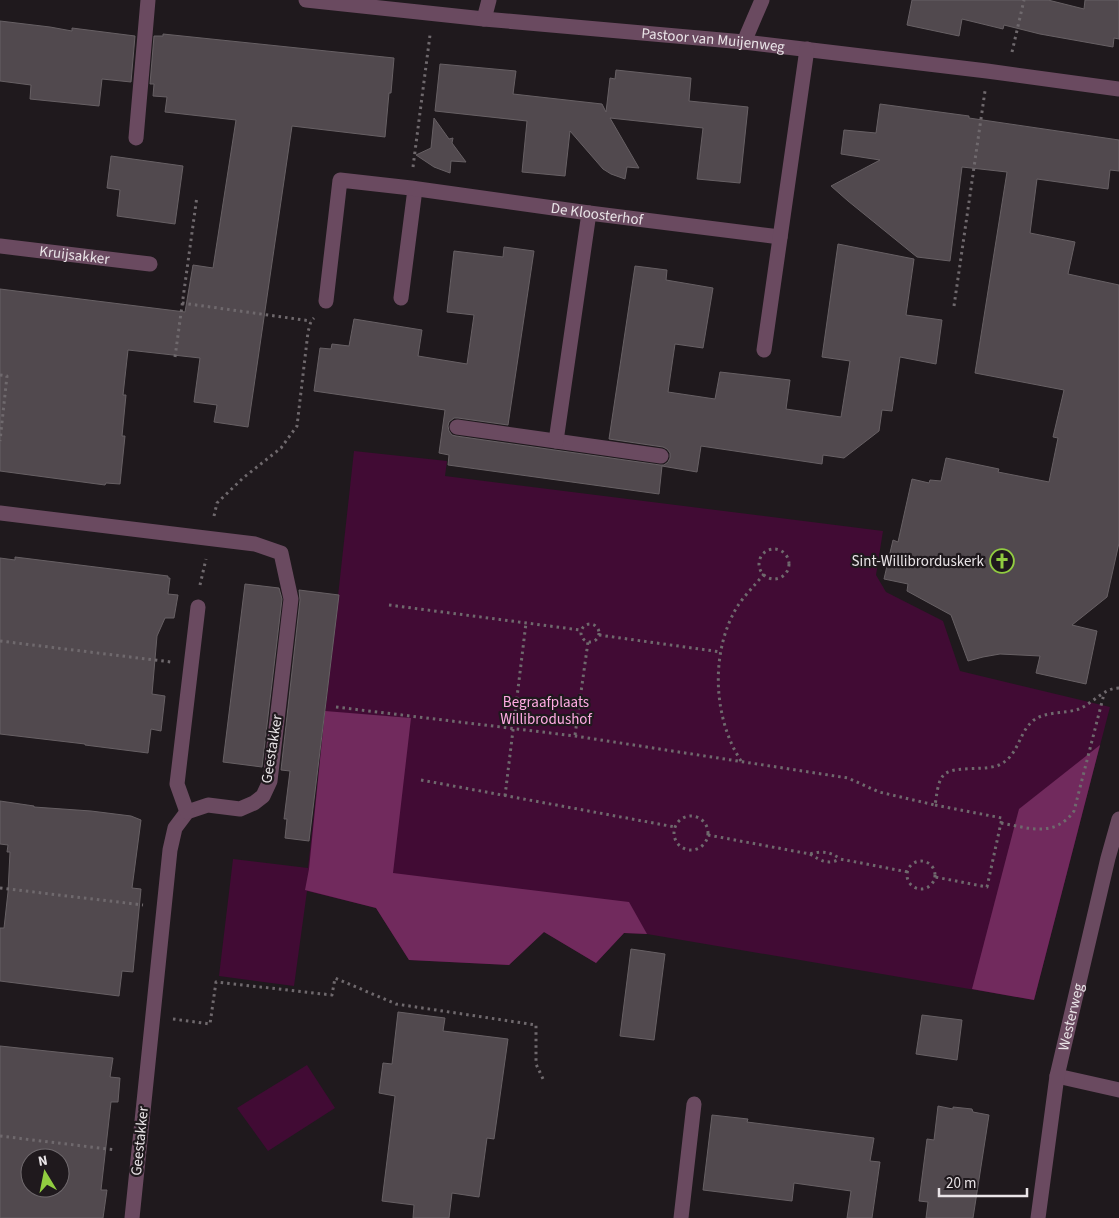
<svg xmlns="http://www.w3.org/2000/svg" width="1119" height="1218" font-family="'Source Sans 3',sans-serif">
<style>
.green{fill:#410b34}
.forest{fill:#712a5d}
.building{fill:#51494e;stroke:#676064;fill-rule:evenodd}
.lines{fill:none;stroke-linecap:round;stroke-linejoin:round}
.path{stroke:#6f696d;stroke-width:3;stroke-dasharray:2.5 4;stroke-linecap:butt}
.minor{stroke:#6a4a60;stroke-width:15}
.labels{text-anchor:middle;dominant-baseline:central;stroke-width:4.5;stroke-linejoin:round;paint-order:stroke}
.street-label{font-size:15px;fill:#e9e4e7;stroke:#1f191d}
.poi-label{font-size:15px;fill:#e9e4e7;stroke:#1f191d;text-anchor:end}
.park-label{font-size:15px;fill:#fface3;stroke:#1f191d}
</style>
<rect width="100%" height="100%" fill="#1f191d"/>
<!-- green -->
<g class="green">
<polygon points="354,451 447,461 445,476 883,531 876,575 886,592 943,621 960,671 1110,707 1034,1000 647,934 624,933 596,963 544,932 509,965 409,960 376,908 307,891 294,986 219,976 233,859 308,868"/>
<polygon points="307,1065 335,1108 268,1151 237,1108"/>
</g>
<!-- forest -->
<g class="forest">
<polygon points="325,711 411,718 393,873 629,902 647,934 624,933 596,963 544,932 509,965 409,960 376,908 305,890 309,869"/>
<polygon points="1100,745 1034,1000 972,989 1019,809"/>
</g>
<!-- building -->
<g class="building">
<polygon points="912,0 1048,0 1084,9 1085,0 1119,0 1119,39 1114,38 1113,47 1040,34 1004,25 1003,29 962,19 959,36 907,25"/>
<polygon points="0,21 50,27 72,31 72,28 135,36 131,82 102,79 99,106 30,99 31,85 0,81"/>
<polygon points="163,34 394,58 391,93 389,93 385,137 292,126 248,427 214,422 217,405 194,402 200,358 128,350 123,395 126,395 122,436 125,436 120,484 106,483 105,485 0,471 0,289 185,312 193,265 213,268 236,120 165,112 167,97 153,96 154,84 150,84 154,36 163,36"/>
<polygon points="440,64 516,71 513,94 602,104 606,112 610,78 615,79 616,70 691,78 689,101 748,107 740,183 697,179 703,128 610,118 639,168 627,167 625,179 611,174 603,169 570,131 565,176 522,172 527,121 435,111"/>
<polygon points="880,104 969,116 969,118 1119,140 1119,171 1110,170 1108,189 1037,179 1030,233 1075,242 1068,274 1119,285 1119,543 1107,597 1072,625 1097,631 1086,684 1036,673 1040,656 1000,654 983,657 968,661 951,615 907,591 908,584 884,579 893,540 898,542 912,479 929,483 930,480 941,481 946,458 999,469 998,472 1049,482 1058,438 1053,437 1064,390 975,373 1007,172 962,167 950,261 917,257 848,201 831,186 880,160 841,154 844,130 876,133"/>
<polygon points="434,118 449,139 453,138 452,143 466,162 451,161 450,173 434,167 416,155 431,148"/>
<polygon points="111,156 183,166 175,224 117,216 120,190 107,188"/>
<polygon points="838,244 914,259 906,315 942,320 936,364 900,357 892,411 882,410 879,431 844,458 823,455 822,464 701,446 697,472 662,466 659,494 448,465 449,455 439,453 445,410 314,391 320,348 331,349 332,344 349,346 354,319 422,330 418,356 467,364 474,315 447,312 454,251 503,257 504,247 534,251 508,425 458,418 454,418 449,422 448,426 449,431 452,435 456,436 660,465 664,465 668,462 670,458 670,453 667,449 663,447 609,439 635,266 667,270 666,280 713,288 703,348 675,344 668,392 715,399 720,372 790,380 786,409 841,417 850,361 822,357"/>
<polygon points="15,557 168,576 168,578 170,578 168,594 178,595 174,618 165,618 157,636 152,694 165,696 161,731 151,729 148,753 85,745 85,744 0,734 0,558 15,560"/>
<polygon points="245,584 279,588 282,599 262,767 223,762"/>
<polygon points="299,590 339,595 309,841 285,838 287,819 284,819 290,771 281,770 300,600"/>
<polygon points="0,801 34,806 34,807 91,811 131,816 141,820 132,888 141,889 133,972 122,971 119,996 0,981 0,928 4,928 8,892 10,852 7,852 8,845 0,844"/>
<polygon points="631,949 665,954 654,1040 620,1036"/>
<polygon points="398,1012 445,1018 443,1031 508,1039 494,1139 487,1138 479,1197 452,1193 449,1218 413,1218 414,1205 382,1201 395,1096 379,1093 383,1063 392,1064"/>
<polygon points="922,1015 962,1020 957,1060 916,1054"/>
<path d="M0 1046 113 1058 110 1077 120 1078 118 1102H111L101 1190H107L103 1218H0ZM30 1158H60V1188H30Z"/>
<polygon points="938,1106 953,1109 953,1107 972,1109 973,1112 989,1115 973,1218 926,1218 928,1202 919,1201 927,1139 934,1140"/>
<polygon points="712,1115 748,1119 747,1122 874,1138 870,1161 880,1162 872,1218 847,1218 851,1191 794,1183 792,1201 703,1190"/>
</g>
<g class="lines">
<!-- path -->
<g class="path">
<polyline points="1012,52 1024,0"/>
<polyline points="413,167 430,35"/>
<polyline points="182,303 311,321"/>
<polyline points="954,306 985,91"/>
<polyline points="175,357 197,196"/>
<polyline points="0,375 7,376 0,441"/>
<polyline points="214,516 217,503 243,478 281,448 297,426 308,332 311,321 314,318"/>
<circle cx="774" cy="564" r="15"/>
<polyline points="200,585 206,559"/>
<polyline points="389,605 580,630"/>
<circle cx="590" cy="633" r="9"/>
<polyline points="599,635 721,652"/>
<polyline points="0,641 171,662"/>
<path d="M336 707 575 736 848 778 879 792 935 805C937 796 937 779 946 773 958 766 984 771 999 765 1020 755 1018 732 1034 720 1046 711 1065 714 1079 709 1093 703 1104 688 1119 688"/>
<polyline points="575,735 588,642"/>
<path d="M741 761C713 718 710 652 737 607 744 596 755 585 764 574"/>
<polyline points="421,780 675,827"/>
<polyline points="505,796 526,623"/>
<polyline points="935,805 1002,818 987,887 935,877"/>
<circle cx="691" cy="833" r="17"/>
<path d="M1001 823C1028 828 1055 838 1074 811L1104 694"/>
<path d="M708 835 810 854C821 851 830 851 840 859L908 872"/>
<path d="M810 854C821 861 828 865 840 859"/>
<circle cx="921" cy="875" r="14"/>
<polyline points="0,888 143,905"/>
<polyline points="173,1019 210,1024 216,982 332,995 335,978 396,1004 536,1025 536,1064 544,1081"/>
<polyline points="0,1136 116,1150"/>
</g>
<!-- minor -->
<g class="minor">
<path id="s1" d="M306 0 484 19 744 42 987 71 1119 89"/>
<polyline points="484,19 489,0"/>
<polyline points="744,42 762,0"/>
<polyline points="136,138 148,0"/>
<path id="s2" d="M0 246 150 264"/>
<polyline points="401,298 415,189"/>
<path id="s3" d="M326 301 340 180 411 188 589 213 780 237"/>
<polyline points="764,350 807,49"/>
<polyline points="457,427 661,456"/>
<polyline points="556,441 589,213"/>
<polyline points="0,513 255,544 281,553 291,599 270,781 263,796 254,803 240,809 208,805 187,812 175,828 170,850 132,1218"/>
<polyline points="187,812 177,784 198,607"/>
<polyline points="1057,1076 1119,1090"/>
<polyline points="681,1218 694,1104"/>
<path id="s4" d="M1038 1218 1057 1076 1108 858 1119 819"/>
</g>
</g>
<!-- icons -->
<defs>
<g id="church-ring" transform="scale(1.25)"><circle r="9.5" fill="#1f191d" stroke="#91cd40" stroke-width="1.5"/><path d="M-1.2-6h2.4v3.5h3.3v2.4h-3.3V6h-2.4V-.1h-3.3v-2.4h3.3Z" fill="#91cd40"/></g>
</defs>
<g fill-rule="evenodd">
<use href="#church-ring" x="1002" y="561"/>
</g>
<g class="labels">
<!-- street labels -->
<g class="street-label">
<text stroke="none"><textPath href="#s1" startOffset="409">Pastoor van Muijenweg</textPath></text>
<text stroke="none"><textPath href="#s3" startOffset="381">De Kloosterhof</textPath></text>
<text stroke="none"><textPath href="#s2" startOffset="75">Kruijsakker</textPath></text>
<text transform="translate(272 749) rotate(-81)">Geestakker</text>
<text stroke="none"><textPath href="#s4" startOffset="204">Westerweg</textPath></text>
<text transform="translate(140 1141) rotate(-84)">Geestakker</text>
</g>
<!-- poi labels -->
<g class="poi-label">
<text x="984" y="561">Sint-Willibrorduskerk</text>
</g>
<!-- park labels -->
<g class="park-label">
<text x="546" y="702">Begraafplaats<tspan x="546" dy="17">Willibrodushof</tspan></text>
</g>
</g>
<!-- north arrow -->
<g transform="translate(45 1173) rotate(350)"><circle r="24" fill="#1f191d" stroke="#706a6e"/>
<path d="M0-4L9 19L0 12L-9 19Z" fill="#91cd40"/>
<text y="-8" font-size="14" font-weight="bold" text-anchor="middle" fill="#e9e4e7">N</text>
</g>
<!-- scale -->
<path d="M939 1188v8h88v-8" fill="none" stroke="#e9e4e7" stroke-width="2.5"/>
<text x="946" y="1188" font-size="15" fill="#e9e4e7" stroke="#1f191d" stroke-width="4" paint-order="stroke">20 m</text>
</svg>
